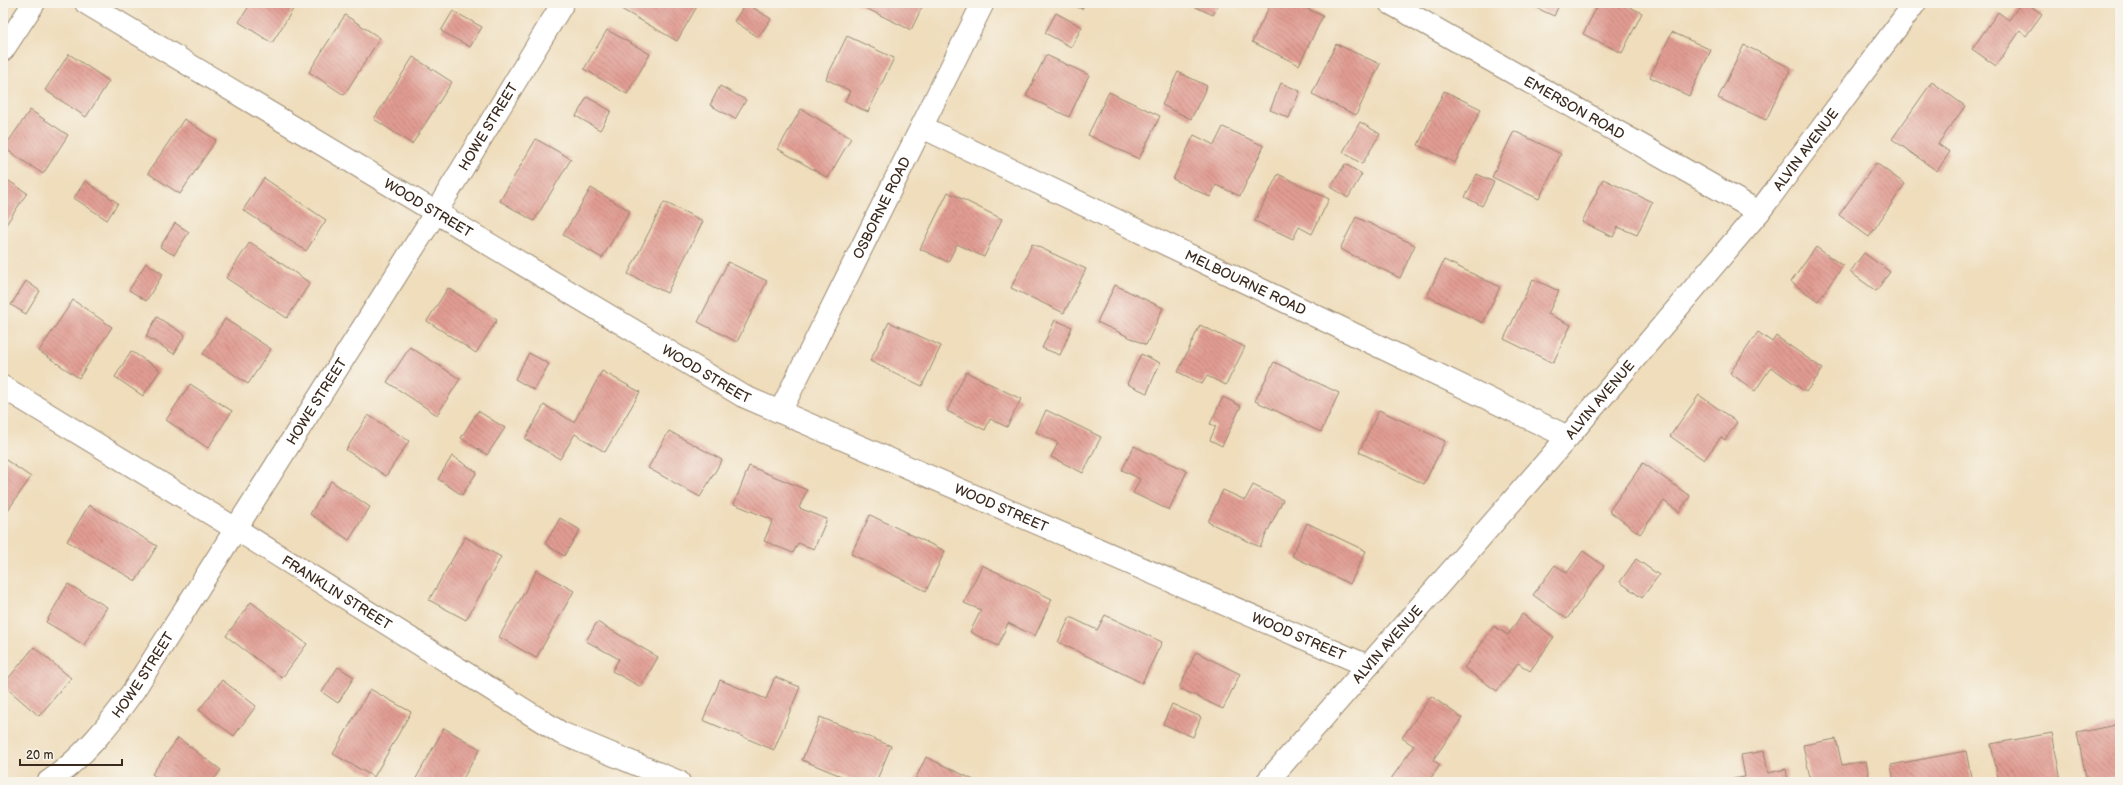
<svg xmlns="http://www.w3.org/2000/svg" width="2123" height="785" font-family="'Balsamiq Sans',sans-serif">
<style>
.building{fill:url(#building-back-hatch)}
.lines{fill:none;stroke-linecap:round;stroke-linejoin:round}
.minor-casing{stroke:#95846d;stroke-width:24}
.minor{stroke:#fff;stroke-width:22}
.labels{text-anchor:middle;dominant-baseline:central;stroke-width:3.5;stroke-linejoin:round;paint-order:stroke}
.street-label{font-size:14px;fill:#3b2a1e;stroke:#f7f3e8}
</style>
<defs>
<pattern id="building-back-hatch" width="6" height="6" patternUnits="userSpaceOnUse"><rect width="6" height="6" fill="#e19c93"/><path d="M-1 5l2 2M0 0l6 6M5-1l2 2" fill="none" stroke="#b87f77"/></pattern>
</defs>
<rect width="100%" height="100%" fill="#f7f3e8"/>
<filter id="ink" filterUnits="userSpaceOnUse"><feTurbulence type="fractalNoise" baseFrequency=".025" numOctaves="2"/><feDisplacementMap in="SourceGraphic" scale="8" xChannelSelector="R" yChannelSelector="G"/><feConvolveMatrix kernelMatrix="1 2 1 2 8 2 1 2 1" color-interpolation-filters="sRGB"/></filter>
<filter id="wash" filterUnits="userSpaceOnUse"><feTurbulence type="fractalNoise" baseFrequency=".012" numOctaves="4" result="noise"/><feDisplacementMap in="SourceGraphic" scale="16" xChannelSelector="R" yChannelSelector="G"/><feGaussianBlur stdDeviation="0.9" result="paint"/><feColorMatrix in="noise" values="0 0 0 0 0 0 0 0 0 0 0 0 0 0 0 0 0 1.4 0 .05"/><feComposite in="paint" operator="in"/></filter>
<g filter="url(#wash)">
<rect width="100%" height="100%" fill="#efddbc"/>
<g id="blocks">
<!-- building -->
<g class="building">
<polygon points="251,3 297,3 272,43 239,22"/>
<polygon points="618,3 699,3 677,41 616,6"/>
<polygon points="746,3 771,19 758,37 734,21"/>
<polygon points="855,3 924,3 911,30"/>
<polygon points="1070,3 1085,3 1082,9"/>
<polygon points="1187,3 1219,3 1213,15"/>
<polygon points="1271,3 1295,3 1323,16 1299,65 1252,42"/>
<polygon points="1526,3 1560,3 1554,16"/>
<polygon points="1599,3 1621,3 1642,13 1622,53 1583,34"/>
<polygon points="2021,3 2027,3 2042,14 2026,36 2020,31 1996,66 1972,49 1998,12 2009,20"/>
<polygon points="453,11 482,27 470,47 441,31"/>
<polygon points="1056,13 1082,27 1071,47 1045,33"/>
<polygon points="345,15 380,38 344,95 309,72"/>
<polygon points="607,30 650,54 627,94 584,69"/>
<polygon points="1672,32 1711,50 1689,96 1650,77"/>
<polygon points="847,36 894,58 868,112 845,101 850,91 826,79"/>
<polygon points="1336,44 1380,64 1356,115 1312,94"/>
<polygon points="1744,45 1791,68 1766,120 1718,98"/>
<polygon points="69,54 109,81 86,117 45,90"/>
<polygon points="1046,55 1089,75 1069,117 1026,96"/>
<polygon points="413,57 452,82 412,144 374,119"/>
<polygon points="1178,72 1207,86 1191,119 1162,105"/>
<polygon points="1932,82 1965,106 1938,144 1950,152 1937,171 1892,139"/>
<polygon points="1281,83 1300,91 1289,118 1270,110"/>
<polygon points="720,86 746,100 735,119 710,105"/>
<polygon points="1444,91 1481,109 1455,163 1418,145"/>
<polygon points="1109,92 1160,116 1139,159 1088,135"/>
<polygon points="587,97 611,111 600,130 576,116"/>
<polygon points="801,109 851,138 828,178 778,149"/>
<polygon points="30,110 68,135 43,174 4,148"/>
<polygon points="184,119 216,140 180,194 148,173"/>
<polygon points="1360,122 1380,134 1362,164 1343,152"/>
<polygon points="1223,127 1264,146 1240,196 1216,185 1210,197 1173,179 1194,135 1214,145"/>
<polygon points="1514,131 1561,154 1539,199 1492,177"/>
<polygon points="536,139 571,159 534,221 500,201"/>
<polygon points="1876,163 1905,184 1869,237 1839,215"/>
<polygon points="1345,164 1362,174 1348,198 1331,187"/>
<polygon points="1278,174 1329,199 1312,234 1299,227 1293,239 1255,221"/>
<polygon points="1477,174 1494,182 1482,206 1465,197"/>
<polygon points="3,177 27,193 3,229"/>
<polygon points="264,178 326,220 306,251 243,210"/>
<polygon points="1603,179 1652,202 1637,235 1618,227 1613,237 1582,222"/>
<polygon points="85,181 118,203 107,220 74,198"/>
<polygon points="591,188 630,211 602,258 563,235"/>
<polygon points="948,192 1002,219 984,257 957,244 948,262 920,249"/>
<polygon points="664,202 703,221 667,293 628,274"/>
<polygon points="1356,217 1415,245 1400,278 1340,249"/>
<polygon points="175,223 189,232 174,255 160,247"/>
<polygon points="250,242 310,283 287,318 226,278"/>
<polygon points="1032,244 1086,269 1064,313 1011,288"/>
<polygon points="1816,247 1843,266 1818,301 1791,282"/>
<polygon points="1864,253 1890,272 1876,291 1850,272"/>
<polygon points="1444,260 1500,287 1483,323 1427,296"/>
<polygon points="728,262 767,281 737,342 698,322"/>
<polygon points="146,263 163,274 146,301 129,290"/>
<polygon points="1533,279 1559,291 1548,314 1571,325 1553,363 1504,339"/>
<polygon points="26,281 40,291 26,314 11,305"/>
<polygon points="1115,285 1163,308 1146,345 1097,322"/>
<polygon points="448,288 497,320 476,353 427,321"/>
<polygon points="73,300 112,327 79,378 39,351"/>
<polygon points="157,317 185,335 174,354 146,336"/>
<polygon points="225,319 271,349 248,384 203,354"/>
<polygon points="1055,320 1072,327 1060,355 1042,348"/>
<polygon points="889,322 941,346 922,386 870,361"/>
<polygon points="1200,325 1245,347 1226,385 1207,376 1202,384 1178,372"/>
<polygon points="1758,332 1772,342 1776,336 1823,369 1806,392 1771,367 1755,391 1730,373"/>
<polygon points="410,347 460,379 437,415 387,382"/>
<polygon points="131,351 160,370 143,396 115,377"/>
<polygon points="529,353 549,364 534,390 515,379"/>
<polygon points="1141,354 1160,363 1147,393 1127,384"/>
<polygon points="1274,362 1339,393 1321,432 1255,401"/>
<polygon points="602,371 640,392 605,452 575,434 560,459 525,439 544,405 574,422"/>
<polygon points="966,372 1021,399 1007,427 990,419 985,430 947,411"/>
<polygon points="190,384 232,411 208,448 166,420"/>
<polygon points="1699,395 1737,422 1725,440 1721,437 1704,460 1670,436"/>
<polygon points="1223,397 1241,406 1222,446 1210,440 1216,426 1210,424"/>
<polygon points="1046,410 1101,437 1083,473 1051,457 1058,443 1036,432"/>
<polygon points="1379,410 1445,441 1424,484 1359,452"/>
<polygon points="478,411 505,428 487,455 461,438"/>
<polygon points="368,415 409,441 386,476 346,450"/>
<polygon points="669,431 722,460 700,497 648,468"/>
<polygon points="1134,446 1187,471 1169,510 1133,493 1140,479 1122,470"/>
<polygon points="452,456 477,472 462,495 438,479"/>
<polygon points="3,458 31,477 8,510 3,506"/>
<polygon points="1643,463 1690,496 1679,512 1664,501 1640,534 1609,511"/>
<polygon points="749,466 807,490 799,508 827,519 814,549 798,543 793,553 764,541 773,520 734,504"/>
<polygon points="331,481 370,507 349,540 310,514"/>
<polygon points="1253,485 1283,500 1260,547 1208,522 1223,490 1245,500"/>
<polygon points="89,505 157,546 136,581 67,541"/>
<polygon points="870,515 945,551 926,591 851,554"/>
<polygon points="560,518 580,530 564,556 545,544"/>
<polygon points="1307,523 1366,551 1350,584 1292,556"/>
<polygon points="465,537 501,557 466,620 429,600"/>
<polygon points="1583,551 1604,566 1567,619 1533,595 1555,565 1567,573"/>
<polygon points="1636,559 1659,575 1642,598 1620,582"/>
<polygon points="982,565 1052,599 1035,636 1008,623 998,646 970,632 981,610 964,603"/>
<polygon points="537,570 574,591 536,658 499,637"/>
<polygon points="68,584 107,607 84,645 46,622"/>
<polygon points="251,602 307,644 282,678 226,636"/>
<polygon points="1522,614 1554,637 1530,671 1518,663 1497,691 1464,668 1494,626 1508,635"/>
<polygon points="1105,615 1162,642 1142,683 1058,642 1070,617 1097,630"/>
<polygon points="597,622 658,657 641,687 612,671 619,659 586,641"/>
<polygon points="34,647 71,678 39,716 3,685"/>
<polygon points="1196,652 1240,674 1223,709 1179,688"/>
<polygon points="338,667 354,677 338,703 322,692"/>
<polygon points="775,677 800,687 774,750 703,720 720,680 766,699"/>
<polygon points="222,680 256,706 234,736 199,710"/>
<polygon points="370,689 411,712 374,777 333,754"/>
<polygon points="1431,696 1462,718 1433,760 1440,765 1428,782 1394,782 1391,779 1414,746 1402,738"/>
<polygon points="1172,704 1201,717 1193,737 1163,724"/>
<polygon points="820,717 891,746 876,782 856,782 802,760"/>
<polygon points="2120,724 2120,776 2087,782 2077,733"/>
<polygon points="444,728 480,749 461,782 414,782"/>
<polygon points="2052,733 2061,781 1999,782 1991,744"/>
<polygon points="178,738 221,770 212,782 164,782 152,774"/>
<polygon points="1836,739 1842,765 1866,761 1870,782 1811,782 1803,745"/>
<polygon points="1764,751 1768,773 1786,769 1788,782 1727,782 1726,780 1745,777 1741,755"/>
<polygon points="1966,751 1972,782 1894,782 1891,765"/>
<polygon points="926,757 978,782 914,782"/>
</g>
</g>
</g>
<g filter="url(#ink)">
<use href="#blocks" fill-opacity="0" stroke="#95846d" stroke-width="1"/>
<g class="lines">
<!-- minor casing -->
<g class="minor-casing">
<g id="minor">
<path id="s1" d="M86 3 743 396 1368 666"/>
<path id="s2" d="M1390 3 1759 212"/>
<polyline points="3,50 34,3"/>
<path id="s3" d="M922 127 1568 437"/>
<path id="s4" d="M3 387 236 529 561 733 679 782"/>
<path id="s5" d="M780 412 983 3"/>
<path id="s6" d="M48 782C83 758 109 725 134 690L436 212 563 3"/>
<path id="s7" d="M1267 782 1568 437 1759 212 1915 3"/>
</g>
</g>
<!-- minor -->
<use href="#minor" class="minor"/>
</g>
</g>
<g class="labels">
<!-- street labels -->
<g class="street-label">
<text stroke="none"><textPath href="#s2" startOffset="212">EMERSON ROAD</textPath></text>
<text stroke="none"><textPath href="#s6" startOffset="792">HOWE STREET</textPath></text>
<text stroke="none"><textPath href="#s7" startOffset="831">ALVIN AVENUE</textPath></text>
<text stroke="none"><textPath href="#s1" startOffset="399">WOOD STREET</textPath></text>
<text stroke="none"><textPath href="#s5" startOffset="228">OSBORNE ROAD</textPath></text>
<text stroke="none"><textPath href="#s3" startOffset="359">MELBOURNE ROAD</textPath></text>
<text stroke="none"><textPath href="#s1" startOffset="723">WOOD STREET</textPath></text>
<text stroke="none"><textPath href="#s7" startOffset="507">ALVIN AVENUE</textPath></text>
<text stroke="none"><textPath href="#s6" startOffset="468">HOWE STREET</textPath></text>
<text stroke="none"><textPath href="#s1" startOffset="1047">WOOD STREET</textPath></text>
<text stroke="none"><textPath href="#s4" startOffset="392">FRANKLIN STREET</textPath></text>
<text stroke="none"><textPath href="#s1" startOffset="1371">WOOD STREET</textPath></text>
<text stroke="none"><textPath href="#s7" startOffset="183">ALVIN AVENUE</textPath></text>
<text stroke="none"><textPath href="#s6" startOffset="144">HOWE STREET</textPath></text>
</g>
</g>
<!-- margin -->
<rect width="2123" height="785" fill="none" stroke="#f7f3e8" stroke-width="16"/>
<!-- scale -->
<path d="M20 759v6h102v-6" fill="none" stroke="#3b2a1e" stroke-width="2"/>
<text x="26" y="759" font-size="12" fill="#3b2a1e" stroke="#f7f3e8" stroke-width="3" paint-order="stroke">20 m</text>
</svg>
